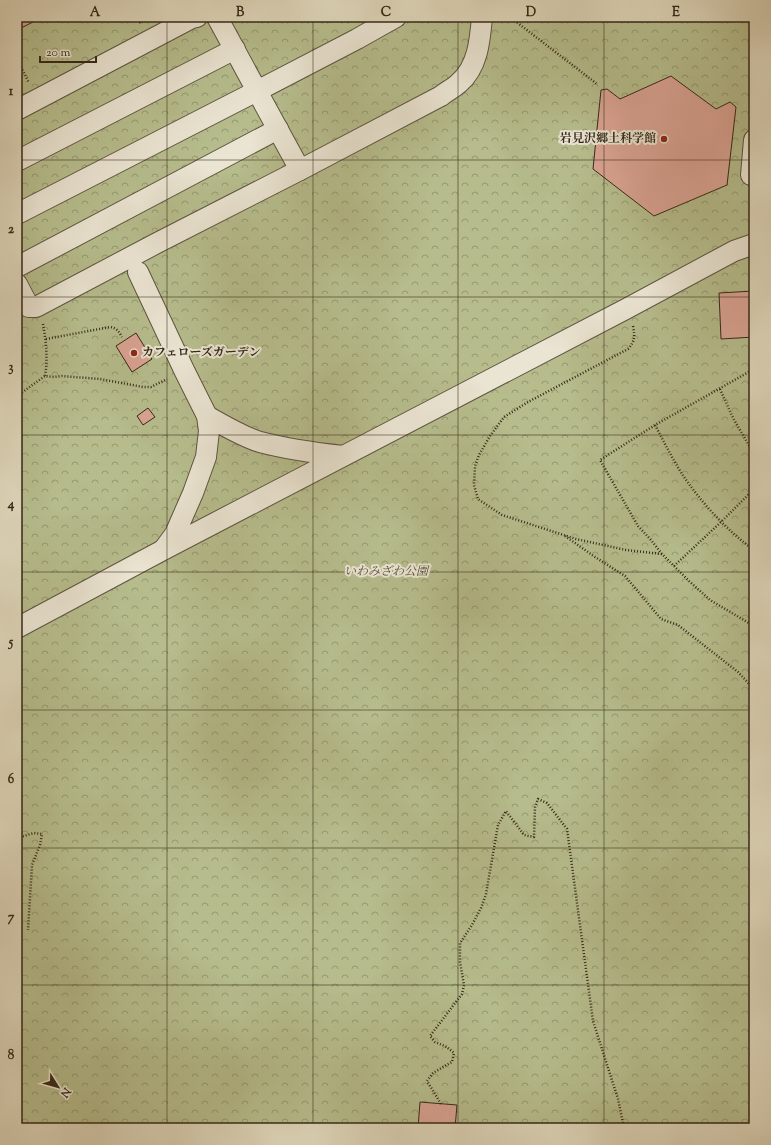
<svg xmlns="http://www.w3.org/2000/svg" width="771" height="1145" font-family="'Sorts Mill Goudy','Noto Serif JP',serif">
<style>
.park{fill:url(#park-crowns);stroke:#757252}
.building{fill:#daa393;stroke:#342817}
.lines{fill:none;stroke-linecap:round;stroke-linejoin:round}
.minor-casing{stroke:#5e5440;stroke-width:22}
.path{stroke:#342817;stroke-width:2.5;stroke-dasharray:1 2;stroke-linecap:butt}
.minor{stroke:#eae4d2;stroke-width:20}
.grid{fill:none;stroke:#342817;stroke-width:1;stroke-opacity:0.55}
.poi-dot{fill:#8f2418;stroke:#eae4d2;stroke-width:1.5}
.labels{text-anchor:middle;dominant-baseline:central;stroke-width:4;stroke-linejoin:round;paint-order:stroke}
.poi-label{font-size:12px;font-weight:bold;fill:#342817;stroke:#eae4d2;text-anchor:end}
.park-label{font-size:12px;font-style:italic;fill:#544d34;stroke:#eae4d2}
.neatline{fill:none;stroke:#342817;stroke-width:1.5}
.grid-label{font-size:13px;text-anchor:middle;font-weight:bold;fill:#342817}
</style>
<defs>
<pattern id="park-crowns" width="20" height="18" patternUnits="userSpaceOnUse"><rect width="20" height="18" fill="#b6bc8c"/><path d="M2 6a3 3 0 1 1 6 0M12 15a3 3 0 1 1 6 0" fill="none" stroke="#959971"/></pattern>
</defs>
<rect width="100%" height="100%" fill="#ded6ba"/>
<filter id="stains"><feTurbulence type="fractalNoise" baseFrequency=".005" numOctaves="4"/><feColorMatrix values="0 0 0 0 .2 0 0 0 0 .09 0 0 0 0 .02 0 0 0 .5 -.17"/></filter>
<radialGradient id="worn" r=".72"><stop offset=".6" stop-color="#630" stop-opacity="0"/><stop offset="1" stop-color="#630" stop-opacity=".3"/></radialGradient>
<!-- park -->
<rect class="park" x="17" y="17" width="737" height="1111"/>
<!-- building -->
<g class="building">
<polygon points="17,17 43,17 17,30"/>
<polygon points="671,76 716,109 730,102 736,107 727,185 654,216 593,169 601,90 607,89 620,99"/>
<polygon points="754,291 754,337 721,339 719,293"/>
<polygon points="136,333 152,359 132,372 116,346"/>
<polygon points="148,408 155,417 143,425 137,416"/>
<polygon points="420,1102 457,1105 455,1128 418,1128"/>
</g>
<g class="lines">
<!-- minor casing -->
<g class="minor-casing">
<g id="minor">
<polyline points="217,17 257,91 357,39 396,17"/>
<polyline points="17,110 192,18 197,17"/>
<polyline points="17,161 235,49"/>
<polyline points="751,175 754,140"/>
<polyline points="17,214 257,91 300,170"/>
<polyline points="17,267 278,129"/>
<polyline points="138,272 184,370 207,416 209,431 206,457 193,493 175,534 164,549"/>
<path d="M17 284 29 307H36L157 243 300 170 441 96C447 91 454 88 459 83 478 67 480 40 482 17"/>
<path d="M207 416C223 425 243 437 260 442 287 449 315 453 343 456"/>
<polyline points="17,628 163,550 624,310 734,251 754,244"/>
</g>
</g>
<!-- path -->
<g class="path">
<polyline points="137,17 141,24"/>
<polyline points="510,17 597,84"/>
<polyline points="17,59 29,83"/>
<path d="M43 324C46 341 48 359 45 376"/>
<polyline points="17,326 21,334"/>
<path d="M633 326C635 337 635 341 628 349L528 402 504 417 490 436 479 455 475 466 474 485 478 499 502 515 576 539 626 550 662 554"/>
<path d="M46 339 110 327C117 328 119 332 122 337"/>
<polyline points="754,369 655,425 600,460 638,526 651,540 662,554 689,581 710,600 754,626"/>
<polyline points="720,389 733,418 754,454"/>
<polyline points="17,396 45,376 54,377 62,376 100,379 143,387 151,387 167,379"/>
<path d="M655 425C664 442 672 458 682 474 700 501 727 531 754 550"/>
<polyline points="565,536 595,557 625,576 661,619 678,625 738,672 754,689"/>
<polyline points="674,566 721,522 754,489"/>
<polyline points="17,838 34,833 42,834 40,845 32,865 28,930"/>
<polyline points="441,1104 427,1081 433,1073 452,1062 454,1053 447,1047 435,1042 430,1036 462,994 464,985 460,962 460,943 472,925 481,908 486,894 498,825 506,811 524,835 534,837 535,807 538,799 547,803 567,829 593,1021 618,1099 624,1128"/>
</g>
<!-- minor -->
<use href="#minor" class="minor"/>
</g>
<!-- grid -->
<path class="grid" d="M167 17V1128M313 17V1128M458 17V1128M604 17V1128M17 160H754M17 297H754M17 435H754M17 572H754M17 710H754M17 848H754M17 985H754"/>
<!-- markers -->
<g class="poi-dot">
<circle cx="664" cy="139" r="4"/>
<circle cx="134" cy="353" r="4"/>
</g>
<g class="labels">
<!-- poi labels -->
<g class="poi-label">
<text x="656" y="139">岩見沢郷土科学館</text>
<text x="142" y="353" text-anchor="start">カフェローズガーデン</text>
</g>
<!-- park labels -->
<g class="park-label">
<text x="386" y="572">いわみざわ公園</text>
</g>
</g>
<!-- margin -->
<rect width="771" height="1145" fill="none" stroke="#ded6ba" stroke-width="44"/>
<!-- north arrow -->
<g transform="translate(58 1087) rotate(127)" stroke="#eae4d2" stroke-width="3" paint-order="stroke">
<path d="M0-3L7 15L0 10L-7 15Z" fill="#342817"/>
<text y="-6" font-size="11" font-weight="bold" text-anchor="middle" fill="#342817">N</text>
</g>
<!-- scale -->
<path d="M40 56v6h56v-6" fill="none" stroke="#342817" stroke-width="2"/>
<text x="46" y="56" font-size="12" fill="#342817" stroke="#eae4d2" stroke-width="3" paint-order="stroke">20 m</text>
<rect x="22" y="22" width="727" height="1101" class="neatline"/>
<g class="grid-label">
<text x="95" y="16">A</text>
<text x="240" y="16">B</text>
<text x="386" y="16">C</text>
<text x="531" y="16">D</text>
<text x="676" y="16">E</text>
<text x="11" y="95">1</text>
<text x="11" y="233">2</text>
<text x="11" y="371">3</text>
<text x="11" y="508">4</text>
<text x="11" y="646">5</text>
<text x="11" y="783">6</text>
<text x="11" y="921">7</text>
<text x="11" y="1059">8</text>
</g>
<rect width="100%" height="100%" filter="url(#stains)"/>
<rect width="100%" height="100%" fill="url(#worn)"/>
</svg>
